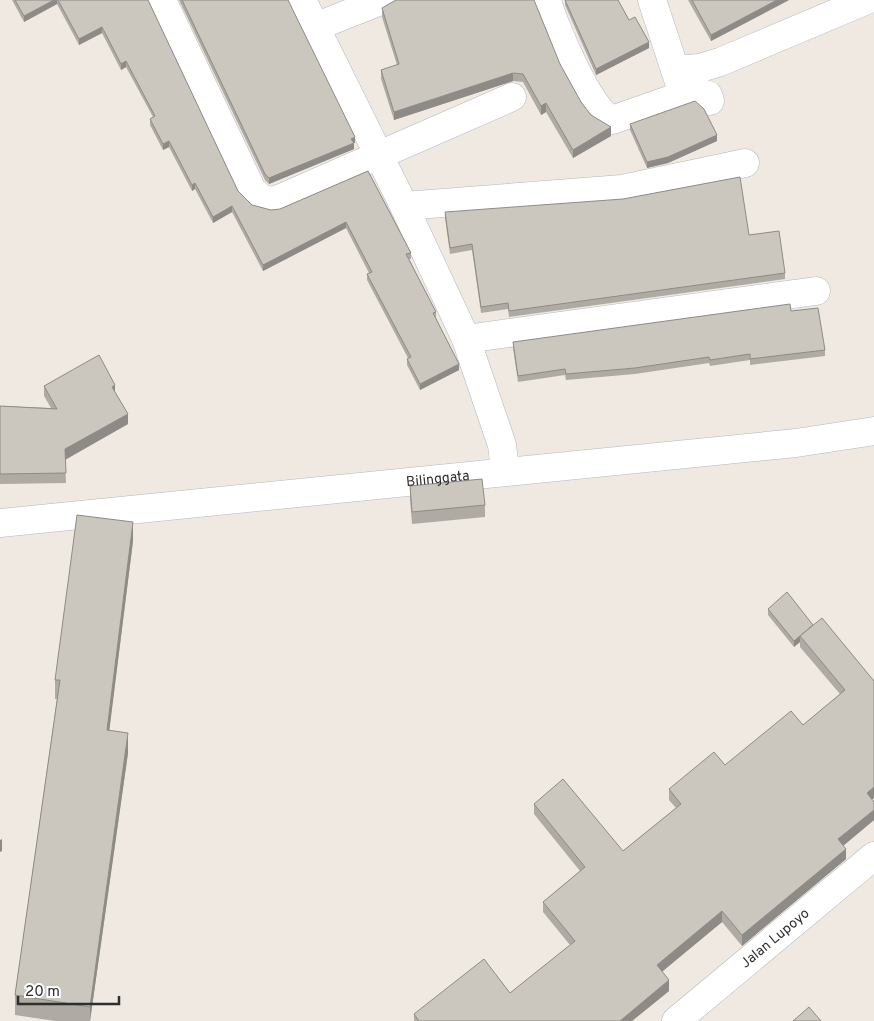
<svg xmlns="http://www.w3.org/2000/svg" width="874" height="1021" font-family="Overpass,sans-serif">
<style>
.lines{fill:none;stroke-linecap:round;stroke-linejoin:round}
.minor-casing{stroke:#b4b7c1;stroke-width:29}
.minor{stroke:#fff;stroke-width:28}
.wall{fill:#afaba4}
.shaded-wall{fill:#8e8b86}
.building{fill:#cbc7bf;stroke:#8e8b86}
.labels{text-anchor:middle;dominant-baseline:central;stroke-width:4;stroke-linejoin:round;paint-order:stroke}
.street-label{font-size:14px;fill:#2e2e2e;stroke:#fff}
</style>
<rect width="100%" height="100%" fill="#efe9e1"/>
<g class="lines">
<!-- minor casing -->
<g class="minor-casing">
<g id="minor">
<polyline points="162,0 252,190 262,199 274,201 512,97"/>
<polyline points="302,0 404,206 466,339 502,445 505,470"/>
<path d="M547 0C552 22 592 115 612 120L695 91 708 95 710 101"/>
<polyline points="652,0 681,88"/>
<polyline points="315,27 383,0"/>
<polyline points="675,70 700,68 720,62 867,0"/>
<polyline points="404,206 622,189 745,163"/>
<polyline points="466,339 816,291"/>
<path id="s1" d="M0 523 796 443 874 431"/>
<path id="s2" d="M676 1021 874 856"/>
</g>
</g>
<!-- minor -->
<use href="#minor" class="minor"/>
</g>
<!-- wall -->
<g class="wall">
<polygon points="12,0 148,0 238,191 252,205 271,210 280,209 368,171 411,253 411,259 409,259 436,312 436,318 459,370 420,390 407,365 407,359 408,358 367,280 367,274 369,273 346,228 263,271 232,212 213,223 195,189 192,191 169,147 163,150 150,125 150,119 153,117 126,67 121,70 102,33 79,45 57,4 24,22"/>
<polygon points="179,0 288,0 355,143 354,143 354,149 269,184 265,180"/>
<polygon points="565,0 618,0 629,20 649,48 596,75 565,5"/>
<polygon points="688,0 789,0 711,41"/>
<polygon points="382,8 560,64 581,102 591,115 611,136 573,158 546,112 541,115 523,82 513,81 394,120 381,79 381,70 397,65 382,17"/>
<polygon points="630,124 717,141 668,163 647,168 630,130"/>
<polygon points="445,212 785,273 785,279 509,317 508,309 481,313 472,250 450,254 445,218"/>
<polygon points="791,311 825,350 825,356 750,365 750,360 710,366 709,363 635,374 566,380 565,375 518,382 513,348 513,342"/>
<polygon points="44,386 115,392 128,424 65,459 66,483 0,484 0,406 51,408 44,396"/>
<polygon points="410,486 485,505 485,517 412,524 410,498"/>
<polygon points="133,541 109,730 128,753 90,1021 55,1021 15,1015 15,995 57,699 55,699 55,680"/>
<polygon points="768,609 813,625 874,681 874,798 872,799 874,820 843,846 846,859 742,946 722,922 662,971 669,991 632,1021 414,1021 414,1014 510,993 570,945 543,912 543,902 580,871 534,814 534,804 623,851 676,808 669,800 669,789 725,765 803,725 840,694 800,647 800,642 794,647 768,615"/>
</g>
<!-- shaded-wall -->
<g class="shaded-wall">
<polygon points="54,0 57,0 57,4 24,22 24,16"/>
<polygon points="777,0 789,0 711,41 711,35"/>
<polygon points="102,27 102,33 79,45 79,39"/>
<polygon points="649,42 649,48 596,75 596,69"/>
<polygon points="126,61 126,67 121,70 121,64"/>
<polygon points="513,73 513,81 394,120 394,112"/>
<polygon points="546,103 546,112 541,115 541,106"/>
<polygon points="611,127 611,136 573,158 573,150"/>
<polygon points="717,135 717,141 668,163 647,168 647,162"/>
<polygon points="355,137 355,143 354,143 354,149 269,184 269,178"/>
<polygon points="169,141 169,147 163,150 163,144"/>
<polygon points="195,183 195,189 192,191 192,185"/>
<polygon points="232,206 232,212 213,223 213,217"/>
<polygon points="346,222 346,228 263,271 263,265"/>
<polygon points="459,364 459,370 420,390 420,384"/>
<polygon points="115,385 115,395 112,387"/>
<polygon points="128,414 128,424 65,460 65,449"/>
<polygon points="133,522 133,541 107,749 107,730"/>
<polygon points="800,636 800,642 794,647 794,641"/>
<polygon points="128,733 128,753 90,1021 90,1007"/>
<polygon points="874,787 874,798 867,804 867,793"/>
<polygon points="874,810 874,820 838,850 838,839"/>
<polygon points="2,839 2,851 0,852 0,840"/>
<polygon points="846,849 846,859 742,946 742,935"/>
<polygon points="722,911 722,922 657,976 657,965"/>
<polygon points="669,980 669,991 632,1021 620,1021"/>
</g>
<!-- building -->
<g class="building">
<polygon points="15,0 54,0 24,16"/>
<polygon points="58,0 148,0 238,191 252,205 271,210 280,209 368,171 411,253 406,254 436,312 433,313 459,364 420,384 407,359 411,357 367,274 372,272 346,222 263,265 232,206 213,217 195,183 192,185 169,141 163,144 150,119 155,116 126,61 121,64 102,27 79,39"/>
<polygon points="182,0 288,0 355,137 351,139 354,143 269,178 265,174"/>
<polygon points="396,0 534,0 560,64 581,102 591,115 611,127 573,150 546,103 541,106 523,74 513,73 394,112 381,70 399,64 382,8"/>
<polygon points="565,0 618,0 629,20 635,17 649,42 596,69"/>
<polygon points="692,0 777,0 711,35"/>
<polygon points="695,101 704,109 717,135 668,157 647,162 630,124"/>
<polygon points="740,177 749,235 779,231 785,273 509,311 508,303 481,307 472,244 450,248 445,212 623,199"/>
<polygon points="790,304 791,311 818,308 825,350 750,359 750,354 710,360 709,357 635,368 566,374 565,369 518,376 513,342"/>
<polygon points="99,355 115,385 112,387 128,414 65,449 66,473 0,474 0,406 57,409 44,386"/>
<polygon points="482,479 485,505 412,512 410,486"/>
<polygon points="77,515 133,522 107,730 128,733 90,1007 15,995 60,680 55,680"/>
<polygon points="787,592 813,625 794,641 768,609"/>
<polygon points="822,618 874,681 874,787 867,793 874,802 874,810 838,839 846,849 742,935 722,911 657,965 669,980 620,1021 419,1021 414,1014 484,959 510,993 575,941 543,902 585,867 534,804 563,779 623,851 681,804 669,789 714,752 725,765 791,711 803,725 845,690 800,636"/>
<polygon points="809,1007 821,1021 793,1021"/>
</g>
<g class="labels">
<!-- street labels -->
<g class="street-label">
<text stroke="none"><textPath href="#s1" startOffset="440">Bilinggata</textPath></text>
<text stroke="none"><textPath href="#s2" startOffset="129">Jalan Lupoyo</textPath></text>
</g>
</g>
<!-- scale -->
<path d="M18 996v8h101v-8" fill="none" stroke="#2e2e2e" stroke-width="2.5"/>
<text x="25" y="996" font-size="15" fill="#2e2e2e" stroke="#ffffff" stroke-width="4" paint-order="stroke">20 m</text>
</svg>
